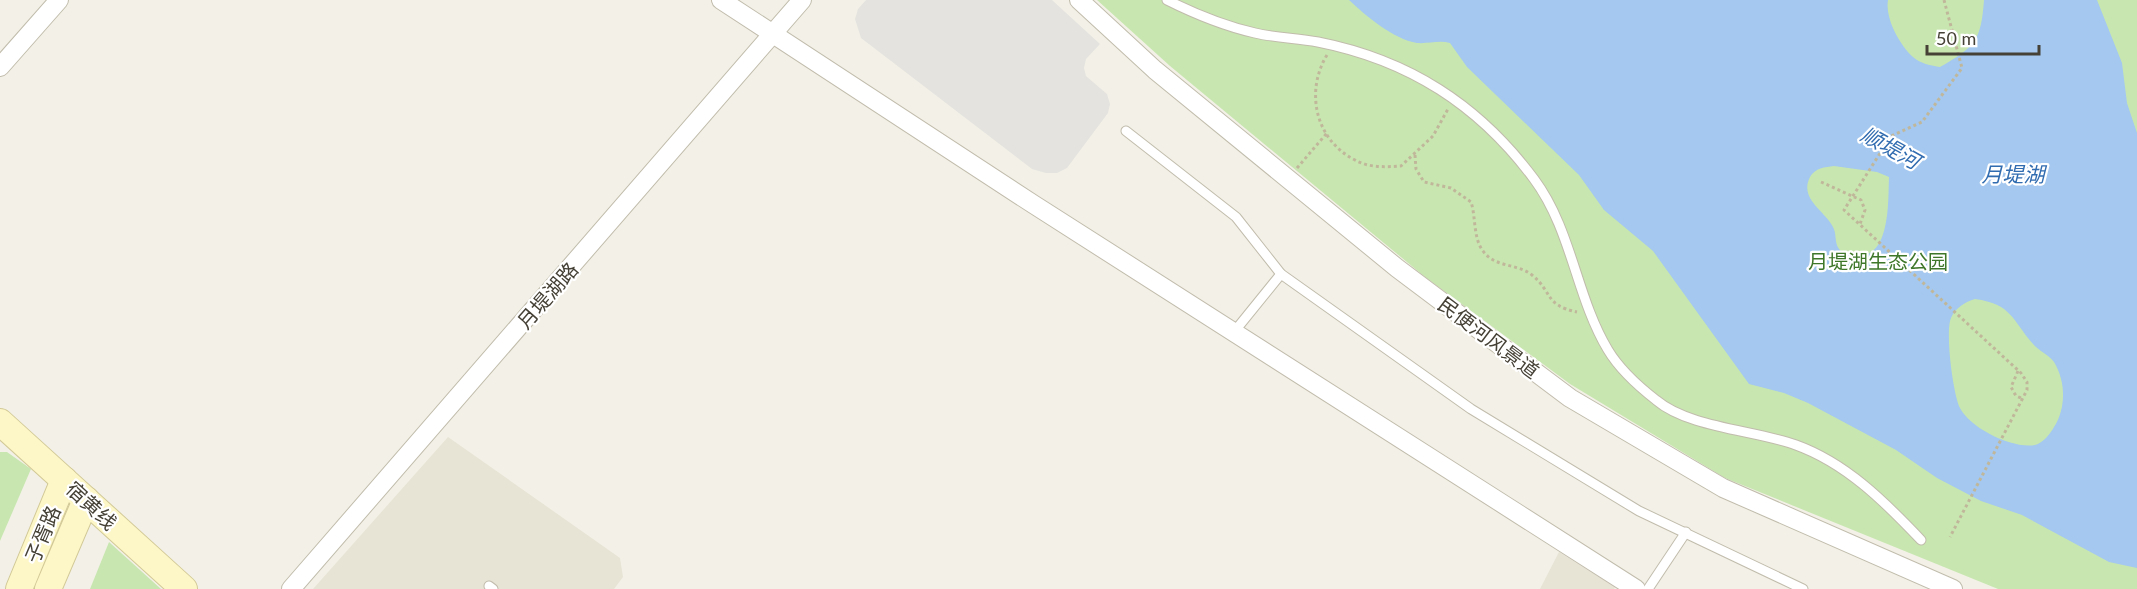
<svg xmlns="http://www.w3.org/2000/svg" width="2137" height="589" font-family="Lato,'Noto Sans SC',sans-serif">
<style>
.residential{fill:#e7e3d5}
.green{fill:#c8e7b0}
.parking{fill:#e4e3df}
.water{fill:#a4c8ef;fill-rule:evenodd}
.lines{fill:none;stroke-linecap:round;stroke-linejoin:round}
.lane-casing{stroke:#c1bcac;stroke-width:11}
.street-casing{stroke:#c1bcac;stroke-width:20}
.secondary-casing{stroke:#d2c997;stroke-width:28}
.path{stroke:#c0b79b;stroke-width:3;stroke-dasharray:3 3;stroke-linecap:butt}
.lane{stroke:#fff;stroke-width:9}
.street{stroke:#fff;stroke-width:18}
.secondary{stroke:#fdf6c6;stroke-width:26}
.labels{text-anchor:middle;dominant-baseline:central;stroke-width:4.5;stroke-linejoin:round;paint-order:stroke}
.park-label{font-size:20px;fill:#3e772a;stroke:#fff}
.street-label{font-size:20px;fill:#464136;stroke:#fff}
.water-label{font-size:21px;font-style:italic;fill:#316cb0;stroke:#fff}
</style>
<rect width="100%" height="100%" fill="#f3f1e7"/>
<!-- residential -->
<g class="residential">
<polygon points="448,437 620,558 623,577 614,589 313,589"/>
<polygon points="1559,552 1615,587 1614,589 1540,589"/>
</g>
<!-- green -->
<g class="green">
<polygon points="1097,0 2137,0 2137,589 1998,589 1725,478 1570,384 1425,277 1170,66"/>
<polygon points="0,452 7,452 31,469 0,541"/>
<polygon points="109,542 161,589 90,589"/>
</g>
<!-- parking -->
<polygon class="parking" points="866,0 1052,0 1100,44 1086,59 1084,68 1086,76 1107,94 1110,104 1108,113 1067,168 1057,173 1046,173 1032,169 861,38 855,19 858,9"/>
<!-- water -->
<path class="water" d="M1349 0H1888C1885 18 1899 44 1913 57 1919 63 1932 66 1940 67 1975 47 1981 41 1984 0H2097L2122 63 2127 103 2137 133V568L2109 562 2022 515 1981 501 1937 478 1896 450 1808 403 1784 393 1749 384 1653 251 1604 210 1579 175 1467 67 1450 43C1439 40 1428 44 1417 43 1393 39 1366 16 1349 0ZM1834 166 1877 172 1889 177C1888 199 1891 254 1860 256 1853 257 1844 255 1839 249 1834 242 1837 234 1833 227 1824 210 1799 199 1810 177 1815 168 1825 167 1834 166ZM1975 299C2012 304 2012 320 2033 344 2039 351 2049 355 2054 362 2066 382 2066 408 2054 427 2050 434 2043 443 2035 445 2012 449 1970 428 1960 408 1953 394 1945 332 1951 318 1955 308 1965 302 1975 299Z"/>
<g class="lines">
<!-- lane casing -->
<g class="lane-casing">
<g id="lane">
<path d="M1167 0C1195 14 1224 26 1255 33 1276 38 1297 38 1318 42 1409 60 1479 105 1534 179 1572 230 1576 297 1608 350 1620 370 1638 386 1656 400 1689 428 1755 430 1796 445 1846 463 1885 502 1921 540"/>
<polyline points="1126,131 1236,217 1281,274 1471,409 1639,511 1803,589"/>
<polyline points="1234,332 1281,274"/>
<polyline points="489,586 493,589"/>
<polyline points="1648,589 1686,532"/>
</g>
</g>
<!-- street casing -->
<g class="street-casing">
<g id="street">
<polyline points="721,0 1033,204 1636,589"/>
<polyline points="1079,0 1155,70 1397,268 1570,398 1723,488 1953,589"/>
<polyline points="0,67 59,0"/>
<polyline points="291,589 802,0"/>
</g>
</g>
<!-- secondary casing -->
<g class="secondary-casing">
<g id="secondary">
<polyline points="0,422 184,589"/>
<polyline points="19,589 64,480"/>
<polyline points="48,589 86,500"/>
</g>
</g>
<!-- path -->
<g class="path">
<polyline points="1944,0 1962,68 1922,122 1891,136 1844,210 2021,373 2027,382 2027,390 1950,537"/>
<path d="M1327 55C1305 91 1315 140 1355 160 1369 168 1385 167 1401 166L1433 136 1448 109"/>
<path d="M1415 155 1416 169 1424 182 1451 188 1471 202C1476 217 1473 238 1483 251 1495 268 1517 263 1532 275 1553 292 1544 305 1577 312"/>
<polyline points="1297,168 1327,133"/>
<polyline points="1821,182 1861,200 1865,210 1860,224"/>
<polyline points="2018,371 2011,387 2016,396 2021,398"/>
</g>
<!-- lane -->
<use href="#lane" class="lane"/>
<!-- street -->
<use href="#street" class="street"/>
<!-- secondary -->
<use href="#secondary" class="secondary"/>
</g>
<g class="labels">
<!-- park labels -->
<g class="park-label">
<text x="1878" y="261">月堤湖生态公园</text>
</g>
<!-- street labels -->
<g class="street-label">
<text transform="translate(547 295) rotate(-49)">月堤湖路</text>
<text transform="translate(1489 337) rotate(37)">民便河风景道</text>
<text transform="translate(92 505) rotate(43)">宿黄线</text>
<text transform="translate(42 534) rotate(-67)">子胥路</text>
</g>
<!-- water labels -->
<g class="water-label">
<text transform="translate(1891 147) rotate(29)">顺堤河</text>
<text x="2013" y="173">月堤湖</text>
</g>
</g>
<!-- scale -->
<path d="M1927 45v9h112v-9" fill="none" stroke="#464136" stroke-width="3"/>
<text x="1936" y="45" font-size="18" fill="#464136" stroke="#ffffff" stroke-width="4.5" paint-order="stroke">50 m</text>
</svg>
